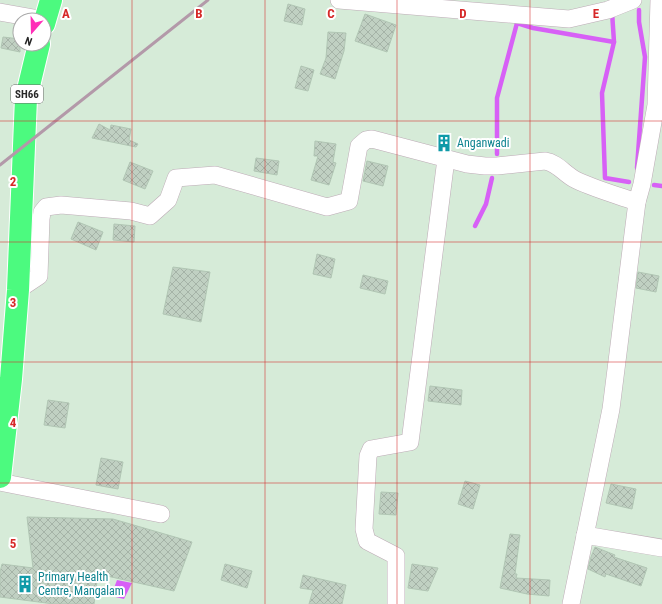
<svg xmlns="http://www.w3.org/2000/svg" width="662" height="604" font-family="'Roboto Condensed',sans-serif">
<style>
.water{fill:#d760f6}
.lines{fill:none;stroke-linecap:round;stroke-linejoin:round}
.stream{stroke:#d760f6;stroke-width:4.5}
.building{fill:url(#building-cross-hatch);stroke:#b1c6b4}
.street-casing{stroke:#bdabb6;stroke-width:18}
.primary-casing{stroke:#fff;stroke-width:24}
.street{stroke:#fff;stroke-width:17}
.primary{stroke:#4cfa7f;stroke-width:22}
.rail{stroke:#b399a9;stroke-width:3}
.grid{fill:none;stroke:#d62828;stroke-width:1;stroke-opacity:0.55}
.labels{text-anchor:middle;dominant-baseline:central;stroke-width:4;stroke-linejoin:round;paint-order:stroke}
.shield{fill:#fff;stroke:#686868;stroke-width:1}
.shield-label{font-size:11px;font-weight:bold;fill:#272727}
.culture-label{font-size:12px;fill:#0d838f;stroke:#fff;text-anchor:start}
.grid-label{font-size:13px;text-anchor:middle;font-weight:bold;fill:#d62828;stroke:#fff;stroke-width:4;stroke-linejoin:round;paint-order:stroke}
</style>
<defs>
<pattern id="building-cross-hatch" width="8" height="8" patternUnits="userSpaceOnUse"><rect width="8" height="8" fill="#c0d0c2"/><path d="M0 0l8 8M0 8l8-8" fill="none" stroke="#a5b3a7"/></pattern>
</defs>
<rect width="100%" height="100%" fill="#d6ebd8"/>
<!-- water -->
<polygon class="water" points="117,580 132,583 124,599 111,596"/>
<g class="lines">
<!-- stream -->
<g class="stream">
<polyline points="612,12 614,42 602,93 605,178 629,182"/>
<polyline points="497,154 497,98 517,23 533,28 614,42"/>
<polyline points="637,168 645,57 639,22 639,10"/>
<polyline points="654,185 662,186"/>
<polyline points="475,226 486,204 492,178"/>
</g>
</g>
<!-- building -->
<g class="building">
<polygon points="288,4 305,9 302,25 284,21"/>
<polygon points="365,14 396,25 387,52 355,41"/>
<polygon points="328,32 346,33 344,51 335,79 320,74 326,58"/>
<polygon points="3,37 20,39 20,52 1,48"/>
<polygon points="301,66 314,70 308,91 295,88"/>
<polygon points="99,124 110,130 111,125 131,129 129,140 138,144 136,147 92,138"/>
<polygon points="315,141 336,144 333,162 336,163 329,185 311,180 318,156 314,156"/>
<polygon points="256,158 279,161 277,175 254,171"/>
<polygon points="367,161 388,166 383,186 363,181"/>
<polygon points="130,162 153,171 145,189 123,180"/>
<polygon points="78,222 103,232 96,250 71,239"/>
<polygon points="114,224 135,226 134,242 113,240"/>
<polygon points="317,254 335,259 331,278 313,274"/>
<polygon points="173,267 210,272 201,322 163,314"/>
<polygon points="638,272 659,276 656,292 636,288"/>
<polygon points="363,275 388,281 385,294 360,288"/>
<polygon points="430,386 462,390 461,405 428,401"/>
<polygon points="48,400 69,403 65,428 44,425"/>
<polygon points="101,458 123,462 118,489 96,485"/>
<polygon points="465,481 480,485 473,509 458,504"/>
<polygon points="611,484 636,489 632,509 606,503"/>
<polygon points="381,492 398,493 396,515 379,514"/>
<polygon points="27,517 113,519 192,542 174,591 98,574 94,604 54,604 0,597 0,572 2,564 33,568"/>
<polygon points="510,534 520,535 515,574 517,574 516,578 550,580 549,596 527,594 500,588"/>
<polygon points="595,547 615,555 614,557 647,568 641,586 606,574 605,577 588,569 591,557"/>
<polygon points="225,564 252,571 247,588 221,580"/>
<polygon points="412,564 438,568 428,591 408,588"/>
<polygon points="303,575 346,585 342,604 309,604 313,590 300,588"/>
</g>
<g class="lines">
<!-- street casing -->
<g class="street-casing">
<g id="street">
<polyline points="339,0 569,19 608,10 633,0"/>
<polyline points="0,12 45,20"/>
<path d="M18 290 39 276 41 219 42 212 46 207 61 205 131 211 150 216 168 200 176 178 215 175 327 207 349 201 359 146 366 140 372 139 467 164 485 166H497L545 161C558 163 564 174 576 180 595 189 616 195 637 202"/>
<polyline points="0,482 161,514"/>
<polyline points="585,535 662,548"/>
<polyline points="396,604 396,556 367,541 364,529 368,456 371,449 410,442 446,159"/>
<polyline points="571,604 611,409 637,202 642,184 656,105 659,0"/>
</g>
</g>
<!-- primary casing -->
<g class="primary-casing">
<g id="primary">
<polyline points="44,24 51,0"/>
<polyline points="0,477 11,379 18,290 26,98 39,44"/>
</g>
</g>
<!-- street -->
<use href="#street" class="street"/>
<!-- primary -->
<use href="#primary" class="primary"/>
<!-- rail -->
<polyline class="rail" points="0,165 208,0"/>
</g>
<!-- grid -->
<path class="grid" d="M132 0V604M265 0V604M397 0V604M530 0V604M0 121H662M0 242H662M0 362H662M0 483H662"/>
<!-- icons -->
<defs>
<g id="building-bare" transform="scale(1.38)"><path d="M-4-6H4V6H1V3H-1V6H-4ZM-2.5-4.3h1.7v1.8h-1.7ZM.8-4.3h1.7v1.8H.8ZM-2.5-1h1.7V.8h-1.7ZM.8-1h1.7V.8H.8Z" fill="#0f9aa8" stroke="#fff" stroke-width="2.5" paint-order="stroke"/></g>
</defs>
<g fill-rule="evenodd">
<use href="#building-bare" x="444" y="143"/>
<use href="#building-bare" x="25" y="584"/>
</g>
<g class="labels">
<!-- shield labels -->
<rect class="shield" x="11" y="85" width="32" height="18" rx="3"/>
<g class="shield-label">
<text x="27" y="94">SH66</text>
</g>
<!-- culture labels -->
<g class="culture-label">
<text x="457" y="143">Anganwadi</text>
<text x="38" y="577">Primary Health<tspan x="38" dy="14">Centre, Mangalam</tspan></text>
</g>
</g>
<g class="grid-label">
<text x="66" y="18">A</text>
<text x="199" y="18">B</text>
<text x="331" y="18">C</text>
<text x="463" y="18">D</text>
<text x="596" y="18">E</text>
<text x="13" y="186">2</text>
<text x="13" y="307">3</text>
<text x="13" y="427">4</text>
<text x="13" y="548">5</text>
</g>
<!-- north arrow -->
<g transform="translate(32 32) rotate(200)"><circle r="19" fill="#ffffff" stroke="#a9a9a9"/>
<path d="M0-3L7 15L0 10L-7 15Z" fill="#ff2fb8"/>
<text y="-6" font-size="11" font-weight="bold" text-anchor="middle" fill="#272727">N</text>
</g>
</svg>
